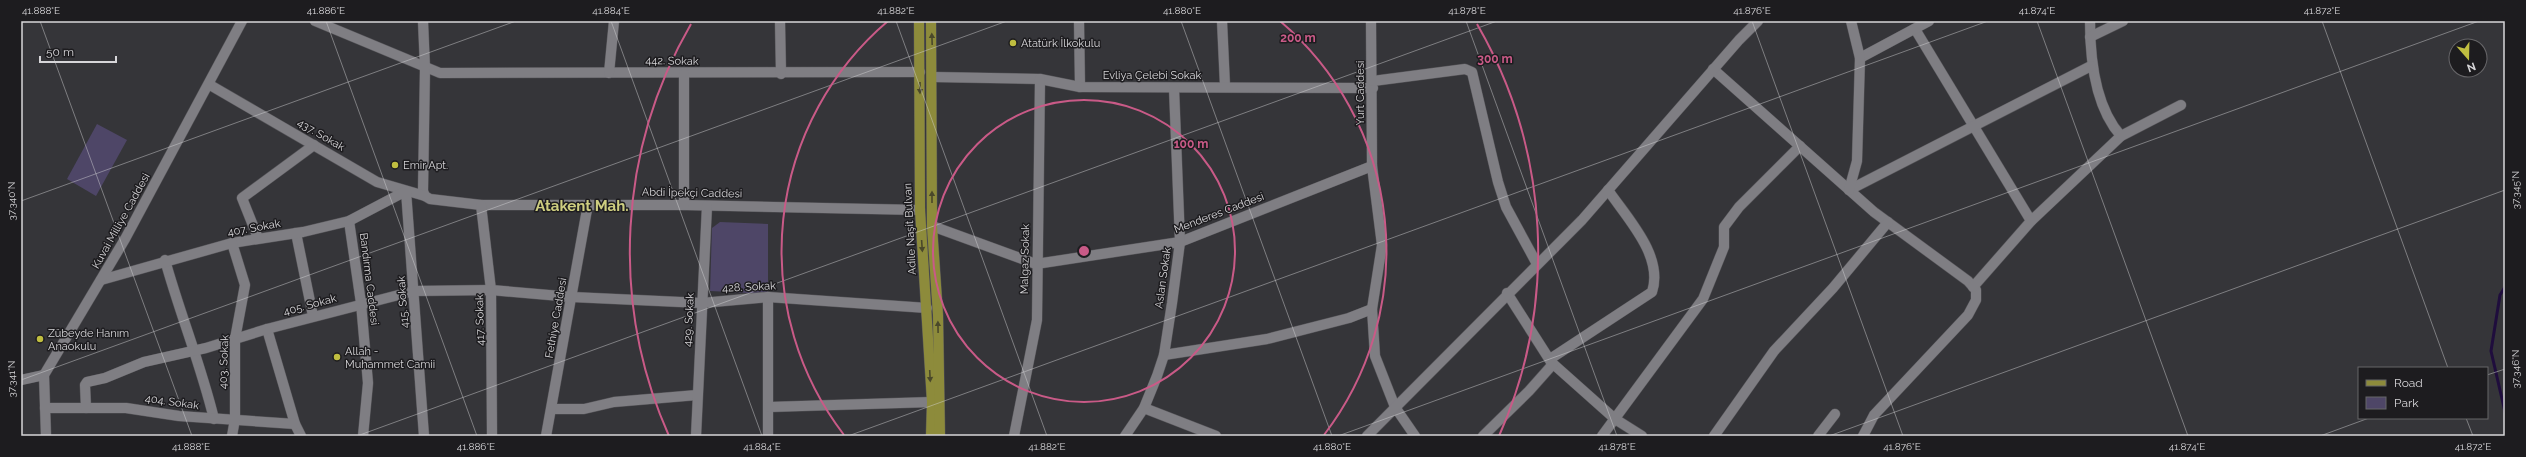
<svg xmlns="http://www.w3.org/2000/svg" width="2526" height="457" font-family="Raleway,sans-serif">
<style>
.green{fill:#4e4667}
.lines{fill:none;stroke-linecap:round;stroke-linejoin:round}
.stream{stroke:#1f0d3d;stroke-width:3}
.minor-casing{stroke:#555458;stroke-width:11}
.major-casing{stroke:#555458;stroke-width:11}
.minor{stroke:#7f7e83;stroke-width:10}
.major{stroke:#8d8b3b;stroke-width:10}
.oneway{fill:#4a482a}
.ticks{fill:none;stroke:#d7d6d9;stroke-width:1;stroke-opacity:0.45}
.ring{fill:none;stroke:#c95a87;stroke-width:2}
.poi-dot{fill:#c0be40;stroke:#1d1c1f;stroke-width:1.5}
.labels{text-anchor:middle;dominant-baseline:central;stroke-width:3;stroke-linejoin:round;paint-order:stroke}
.poi-label{font-size:11px;fill:#d7d6d9;stroke:#1d1c1f;text-anchor:start}
.street-label{font-size:11px;fill:#d7d6d9;stroke:#1d1c1f}
.district-label{font-size:15px;font-weight:bold;fill:#cece80;stroke:#1d1c1f}
.centre{fill:#c95a87;stroke:#1d1c1f;stroke-width:2}
.ring-label{font-size:12px;text-anchor:middle;font-weight:bold;fill:#c95a87;stroke:#1d1c1f;stroke-width:3;stroke-linejoin:round;paint-order:stroke}
.neatline{fill:none;stroke:#d7d6d9;stroke-width:1.5}
.ticks-label{font-size:10px;text-anchor:middle;fill:#d7d6d9}
</style>
<rect width="100%" height="100%" fill="#353539"/>
<!-- green -->
<g class="green">
<polygon points="97,124 127,140 96,196 67,179"/>
<polygon points="720,222 768,224 768,294 710,291 712,228"/>
</g>
<g class="lines">
<!-- stream -->
<polyline class="stream" points="2505,287 2500,295 2491,351 2505,412"/>
<!-- minor casing -->
<g class="minor-casing">
<g id="minor">
<polyline points="315,21 440,73 920,72"/>
<polyline points="423,21 425,68 423,191 425,196 430,199 481,205 684,205 920,210"/>
<polyline points="780,21 781,74"/>
<polyline points="1079,21 1080,87"/>
<polyline points="1222,21 1225,86"/>
<polyline points="1371,21 1372,166 1382,245 1372,309 1375,356 1395,407 1415,436"/>
<path d="M2090 21C2090 58 2095 107 2121 136"/>
<polyline points="1915,29 2031,221"/>
<polyline points="2090,37 2123,21"/>
<polyline points="1860,58 1929,21"/>
<polyline points="1713,69 1874,212 1968,281 1976,290 1976,300 1968,315 1874,415 1863,436"/>
<polyline points="609,73 614,21"/>
<polyline points="933,77 1040,79 1080,87 1373,88"/>
<polyline points="1373,81 1465,69 1472,72 1498,182 1506,207 1537,264"/>
<polyline points="210,85 377,182 425,196"/>
<polyline points="1849,190 2091,66"/>
<polyline points="1849,190 1857,161 1860,58 1851,21"/>
<polyline points="481,205 491,290 492,436"/>
<polyline points="684,205 684,74"/>
<polyline points="349,221 361,303 368,383 363,436"/>
<polyline points="932,226 1036,264 1180,242 1372,166"/>
<polyline points="296,233 313,316"/>
<polyline points="258,238 242,198 314,145"/>
<path d="M165 260C180 314 201 365 214 419"/>
<polyline points="101,280 232,243 303,232 349,221 406,191 424,436"/>
<polyline points="1973,287 2031,221 2121,136 2181,105"/>
<polyline points="1507,293 1551,362 1615,419 1642,436"/>
<polyline points="768,297 768,436"/>
<polyline points="267,329 295,424 301,436"/>
<polyline points="1164,355 1267,339 1349,318 1372,309"/>
<path d="M1550 359 1652 292C1664 256 1627 218 1608 190"/>
<polyline points="21,380 44,375"/>
<polyline points="769,407 932,402"/>
<polyline points="45,408 126,408 179,416 295,424"/>
<polyline points="86,408 85,385 87,382 105,378 144,362 206,348 267,329 414,291 491,290 572,297 702,303 768,297 927,308"/>
<polyline points="1144,408 1216,436"/>
<polyline points="552,409 584,409 614,402 697,395"/>
<polyline points="46,436 44,375 125,239 242,21"/>
<polyline points="232,436 235,419 235,339 245,285 232,243"/>
<polyline points="546,436 588,204"/>
<polyline points="696,436 707,206"/>
<polyline points="1014,436 1037,320 1040,79"/>
<polyline points="1125,436 1144,408 1157,376 1164,355 1172,303 1180,242 1174,88"/>
<polyline points="1367,436 1582,220 1739,40 1758,21"/>
<polyline points="1483,436 1529,391 1553,364"/>
<polyline points="1602,436 1703,299 1724,247 1724,227 1739,207 1800,146"/>
<polyline points="1714,436 1774,351 1833,288 1888,222"/>
<polyline points="1818,436 1835,414"/>
</g>
</g>
<!-- major casing -->
<g class="major-casing">
<g id="major">
<polyline points="919,21 920,210 932,402 931,436"/>
<polyline points="931,21 932,226 938,315 940,436"/>
</g>
</g>
<!-- minor -->
<use href="#minor" class="minor"/>
<!-- major -->
<use href="#major" class="major"/>
</g>
<!-- one-way arrows -->
<defs><path id="oneway-solid" d="M-6-.8H1V-3.2L6.5 0L1 3.2V.8H-6Z"/></defs>
<g class="oneway">
<use href="#oneway-solid" transform="translate(932 39) rotate(-92)"/>
<use href="#oneway-solid" transform="translate(920 88) rotate(90)"/>
<use href="#oneway-solid" transform="translate(932 197) rotate(-90)"/>
<use href="#oneway-solid" transform="translate(922 246) rotate(86)"/>
<use href="#oneway-solid" transform="translate(938 327) rotate(-91)"/>
<use href="#oneway-solid" transform="translate(930 376) rotate(87)"/>
</g>
<!-- ticks -->
<path class="ticks" d="M40 21 192 436M326 21 477 436M611 21 762 436M896 21 1047 436M1181 21 1332 436M1466 21 1617 436M1752 21 1903 436M2037 21 2188 436M2322 21 2448 368M21 23 25 21M21 201 516 21M2487 375 2505 369M21 380 1007 21M2466 418 2473 436M357 436 1497 21M848 436 1988 21M1338 436 2479 21M1829 436 2505 190M2320 436 2369 418"/>
<!-- distance rings -->
<g class="ring">
<circle cx="1084" cy="251" r="151"/>
<path d="M844 435A302 302 0 0 1 888 21M1280 21A302 302 0 0 1 1324 435"/>
<path d="M669 436A454 454 0 0 1 691 24M1477 24A454 454 0 0 1 1499 436"/>
</g>
<!-- markers -->
<g class="poi-dot">
<circle cx="1013" cy="43" r="4"/>
<circle cx="395" cy="165" r="4"/>
<circle cx="40" cy="339" r="4"/>
<circle cx="337" cy="357" r="4"/>
</g>
<g class="labels">
<!-- poi labels -->
<g class="poi-label">
<text x="1021" y="43">Atatürk İlkokulu</text>
<text x="403" y="165">Emir Apt.</text>
<text x="48" y="333">Zübeyde Hanım<tspan x="48" dy="13">Anaokulu</tspan></text>
<text x="345" y="351">Allah -<tspan x="345" dy="13">Muhammet Camii</tspan></text>
</g>
<!-- street labels -->
<g class="street-label">
<text transform="translate(672 61) rotate(1)">442. Sokak</text>
<text x="1152" y="75">Evliya Çelebi Sokak</text>
<text transform="translate(1360 93) rotate(-90)">Yurt Caddesi</text>
<text transform="translate(321 135) rotate(30)">437. Sokak</text>
<text transform="translate(692 193) rotate(1)">Abdi İpekçi Caddesi</text>
<text transform="translate(1219 213) rotate(-21)">Menderes Caddesi</text>
<text transform="translate(121 221) rotate(-61)">Kuvai Milliye Caddesi</text>
<text transform="translate(254 228) rotate(-10)">407. Sokak</text>
<text transform="translate(910 229) rotate(-93)">Adile Naşit Bulvarı</text>
<text transform="translate(1025 259) rotate(-89)">Malgaz Sokak</text>
<text transform="translate(1163 278) rotate(-82)">Aslan Sokak</text>
<text transform="translate(369 279) rotate(83)">Bandırma Caddesi</text>
<text transform="translate(749 287) rotate(-3)">428. Sokak</text>
<text transform="translate(403 302) rotate(-94)">415. Sokak</text>
<text transform="translate(310 305) rotate(-15)">405. Sokak</text>
<text transform="translate(556 318) rotate(-80)">Fethiye Caddesi</text>
<text transform="translate(480 320) rotate(-91)">417. Sokak</text>
<text transform="translate(689 320) rotate(-87)">429. Sokak</text>
<text transform="translate(224 362) rotate(-88)">403. Sokak</text>
<text transform="translate(172 402) rotate(8)">404. Sokak</text>
</g>
<!-- district labels -->
<g class="district-label">
<text x="582" y="206">Atakent Mah.</text>
</g>
</g>
<circle cx="1084" cy="251" r="6" class="centre"/>
<g class="ring-label">
<text x="1298" y="42">200 m</text>
<text x="1495" y="63">300 m</text>
<text x="1191" y="148">100 m</text>
</g>
<!-- border -->
<rect width="2526" height="457" fill="none" stroke="#1d1c1f" stroke-width="44"/>
<!-- legend -->
<rect x="2358" y="367" width="130" height="52" fill="#1d1c1f" stroke="#676669"/>
<rect x="2366" y="380" width="20" height="6" fill="#8d8b3b" stroke="#676669"/>
<text x="2394" y="387" font-size="12" fill="#d7d6d9">Road</text>
<rect x="2366" y="397" width="20" height="12" fill="#4e4667" stroke="#676669"/>
<text x="2394" y="407" font-size="12" fill="#d7d6d9">Park</text>
<!-- north arrow -->
<g transform="translate(2468 58) rotate(160)"><circle r="19" fill="#1d1c1f" stroke="#676669"/>
<path d="M0-3L7 15L0 10L-7 15Z" fill="#c0be40"/>
<text y="-6" font-size="11" font-weight="bold" text-anchor="middle" fill="#d7d6d9">N</text>
</g>
<!-- scale -->
<path d="M40 56v6h76v-6" fill="none" stroke="#d7d6d9" stroke-width="2"/>
<text x="46" y="56" font-size="12" fill="#d7d6d9" stroke="#1d1c1f" stroke-width="3" paint-order="stroke">50 m</text>
<rect x="22" y="22" width="2482" height="413" class="neatline"/>
<g class="ticks-label">
<text x="41" y="14">41.888°E</text>
<text x="326" y="14">41.886°E</text>
<text x="611" y="14">41.884°E</text>
<text x="896" y="14">41.882°E</text>
<text x="1182" y="14">41.880°E</text>
<text x="1467" y="14">41.878°E</text>
<text x="1752" y="14">41.876°E</text>
<text x="2037" y="14">41.874°E</text>
<text x="2322" y="14">41.872°E</text>
<text transform="translate(2515 190) rotate(-90)" y="4">37.345°N</text>
<text transform="translate(11 201) rotate(-90)" y="4">37.340°N</text>
<text transform="translate(2515 369) rotate(-90)" y="4">37.346°N</text>
<text transform="translate(11 379) rotate(-90)" y="4">37.341°N</text>
<text x="191" y="450">41.888°E</text>
<text x="476" y="450">41.886°E</text>
<text x="762" y="450">41.884°E</text>
<text x="1047" y="450">41.882°E</text>
<text x="1332" y="450">41.880°E</text>
<text x="1617" y="450">41.878°E</text>
<text x="1902" y="450">41.876°E</text>
<text x="2187" y="450">41.874°E</text>
<text x="2473" y="450">41.872°E</text>
</g>
</svg>
